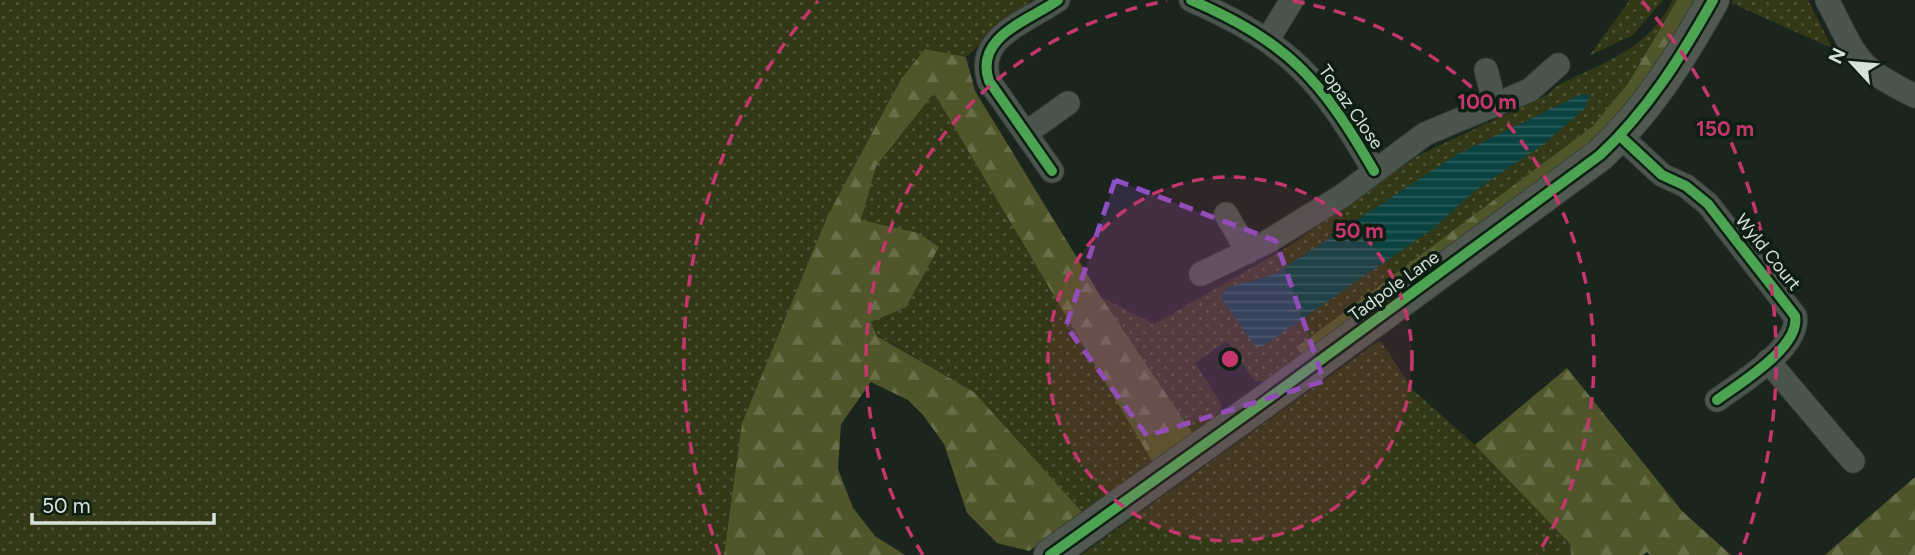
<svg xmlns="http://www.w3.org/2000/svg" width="1915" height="555" font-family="Figtree,sans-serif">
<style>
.grass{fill:url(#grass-dots)}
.forest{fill:url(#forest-firs)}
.water{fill:url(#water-rules)}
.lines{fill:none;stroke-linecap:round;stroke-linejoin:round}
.street-casing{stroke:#38403a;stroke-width:25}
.secondary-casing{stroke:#38403a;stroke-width:34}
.street{stroke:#4c544e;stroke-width:23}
.secondary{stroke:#50584f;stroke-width:32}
.cycleway-casing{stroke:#0d1f13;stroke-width:15}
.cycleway{stroke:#4ca352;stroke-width:10}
.marked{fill:#8d50c4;fill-opacity:0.2;stroke:#8d50c4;stroke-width:5;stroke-dasharray:14 9;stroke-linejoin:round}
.ring{fill:none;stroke:#c5366e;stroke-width:3.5;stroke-dasharray:12 9}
.labels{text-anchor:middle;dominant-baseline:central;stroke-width:7;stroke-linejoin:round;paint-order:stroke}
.street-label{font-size:18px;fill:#d6e2d9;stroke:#0d1f13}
.centre{fill:#c5366e;stroke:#0d1f13;stroke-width:3.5}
.ring-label{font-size:21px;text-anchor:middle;font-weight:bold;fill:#c5366e;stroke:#0d1f13;stroke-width:7;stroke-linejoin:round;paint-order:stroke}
</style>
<defs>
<pattern id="grass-dots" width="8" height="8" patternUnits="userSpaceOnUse" patternTransform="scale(1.75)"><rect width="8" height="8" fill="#333817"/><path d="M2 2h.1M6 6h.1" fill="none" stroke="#505438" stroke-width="1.8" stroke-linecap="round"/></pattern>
<pattern id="forest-firs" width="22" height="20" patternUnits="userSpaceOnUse" patternTransform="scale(1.75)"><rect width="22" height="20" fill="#505629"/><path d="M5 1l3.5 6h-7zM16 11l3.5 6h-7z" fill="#686e47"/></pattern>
<pattern id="water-rules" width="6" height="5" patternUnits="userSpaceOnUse" patternTransform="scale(1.75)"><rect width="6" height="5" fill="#0a4240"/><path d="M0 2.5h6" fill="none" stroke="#2d5d5b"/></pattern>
</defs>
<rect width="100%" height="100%" fill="#1b251e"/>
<!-- grass -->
<g class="grass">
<polygon points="0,0 1031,0 966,57 925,49 901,79 827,217 742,423 724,555 0,555"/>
<polygon points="1630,0 1663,0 1633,35 1589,56"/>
<path d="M1673 0H1677L1629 82 1593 126 1297 348 1306 358 1275 379 1255 382 1227 341 1195 363 1222 405 1215 423 1196 438 1101 297 1154 324 1286 248 1419 155 1547 95 1557 86C1606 60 1645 52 1673 0Z"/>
<polygon points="1733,0 1808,0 1832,48 1731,3"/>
<polygon points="934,93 1153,463 1083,513 974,392 877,335 871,322 861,221 875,166"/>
<polygon points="1380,340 1413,390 1475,445 1570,544 1571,555 1081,555"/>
</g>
<!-- forest -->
<g class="forest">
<polygon points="1677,0 1703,0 1665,59 1593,149 1306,358 1296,348 1593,126 1629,82"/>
<polygon points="925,49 966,57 975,91 1101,297 1196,438 1153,463 934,93 876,166 861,220 918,233 939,247 906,307 871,322 877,336 974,392 1083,513 1029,551 997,543 967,513 944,444 923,415 908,400 871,382 841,424 838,469 853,508 875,536 905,555 724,555 742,423 827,217 901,79"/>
<polygon points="1567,368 1682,511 1731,555 1650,555 1647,552 1643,555 1571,555 1570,544 1475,445"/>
<polygon points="1915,477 1915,555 1825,555"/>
</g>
<!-- water -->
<polygon class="water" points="1584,93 1589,97 1586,107 1544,144 1476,190 1434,228 1263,346 1255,346 1220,296 1229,287 1273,275 1456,155"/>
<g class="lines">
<!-- street casing -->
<g class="street-casing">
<g id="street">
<path d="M1191 0C1289 43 1321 79 1374 171"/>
<path d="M1827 0C1858 58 1852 65 1915 96"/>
<polyline points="1268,39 1292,0"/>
<polyline points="1486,70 1495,105"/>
<polyline points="1026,133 1068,103"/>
<path d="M1620 136 1662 175 1686 186 1708 204 1795 316C1801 347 1740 383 1717 400"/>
<path d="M1052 171 989 81C974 36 1029 21 1058 0"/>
<polyline points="1226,214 1248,252"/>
<polyline points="1201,274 1267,242 1342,196 1425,134 1530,90 1558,65"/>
<polyline points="1768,361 1853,461"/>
</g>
</g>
<!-- secondary casing -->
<g class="secondary-casing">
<path id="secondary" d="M1050 555 1261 404 1600 155C1648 110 1681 57 1713 0"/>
</g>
<!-- street -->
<use href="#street" class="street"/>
<!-- secondary -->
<use href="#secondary" class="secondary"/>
<!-- cycleway casing -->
<g class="cycleway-casing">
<g id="cycleway">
<path d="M1191 0C1289 43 1321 79 1374 171"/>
<path d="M1620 136 1662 175 1686 186 1708 204 1795 316C1801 347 1740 383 1717 400"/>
<path d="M1052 171 989 81C974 36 1029 21 1058 0"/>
<path d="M1050 555 1261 404 1600 155C1648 110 1681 57 1713 0"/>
</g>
</g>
<!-- cycleway -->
<use href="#cycleway" class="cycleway"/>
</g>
<!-- marked area -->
<path class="marked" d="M1115 180 1276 241 1324 381 1147 436 1066 326Z"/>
<!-- distance rings -->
<circle cx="1230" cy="359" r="182" fill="#c5366e" fill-opacity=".12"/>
<g class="ring">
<circle cx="1230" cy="359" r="182"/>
<path d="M923 555A364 364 0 0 1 1167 1M1293 1A364 364 0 0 1 1537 555"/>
<path d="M720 555A546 546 0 0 1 818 1M1642 1A546 546 0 0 1 1740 555"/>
</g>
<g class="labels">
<!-- street labels -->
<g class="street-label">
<text transform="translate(1351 107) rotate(55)">Topaz Close</text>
<text transform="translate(1768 252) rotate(51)">Wyld Court</text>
<text transform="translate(1394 286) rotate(-36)">Tadpole Lane</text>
</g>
</g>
<circle cx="1230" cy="359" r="10" class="centre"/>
<g class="ring-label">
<text x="1487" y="109">100 m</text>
<text x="1725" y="136">150 m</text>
<text x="1359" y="238">50 m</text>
</g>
<!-- north arrow -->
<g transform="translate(1852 63) rotate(296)" stroke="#0d1f13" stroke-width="5" paint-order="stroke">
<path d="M0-5L12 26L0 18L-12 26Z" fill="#d6e2d9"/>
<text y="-10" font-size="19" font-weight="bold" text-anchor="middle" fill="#d6e2d9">N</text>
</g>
<!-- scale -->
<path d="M32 513v10h182v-10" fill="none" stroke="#d6e2d9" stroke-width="3.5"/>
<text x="42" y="513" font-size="21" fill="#d6e2d9" stroke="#0d1f13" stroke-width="5" paint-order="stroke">50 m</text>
</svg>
